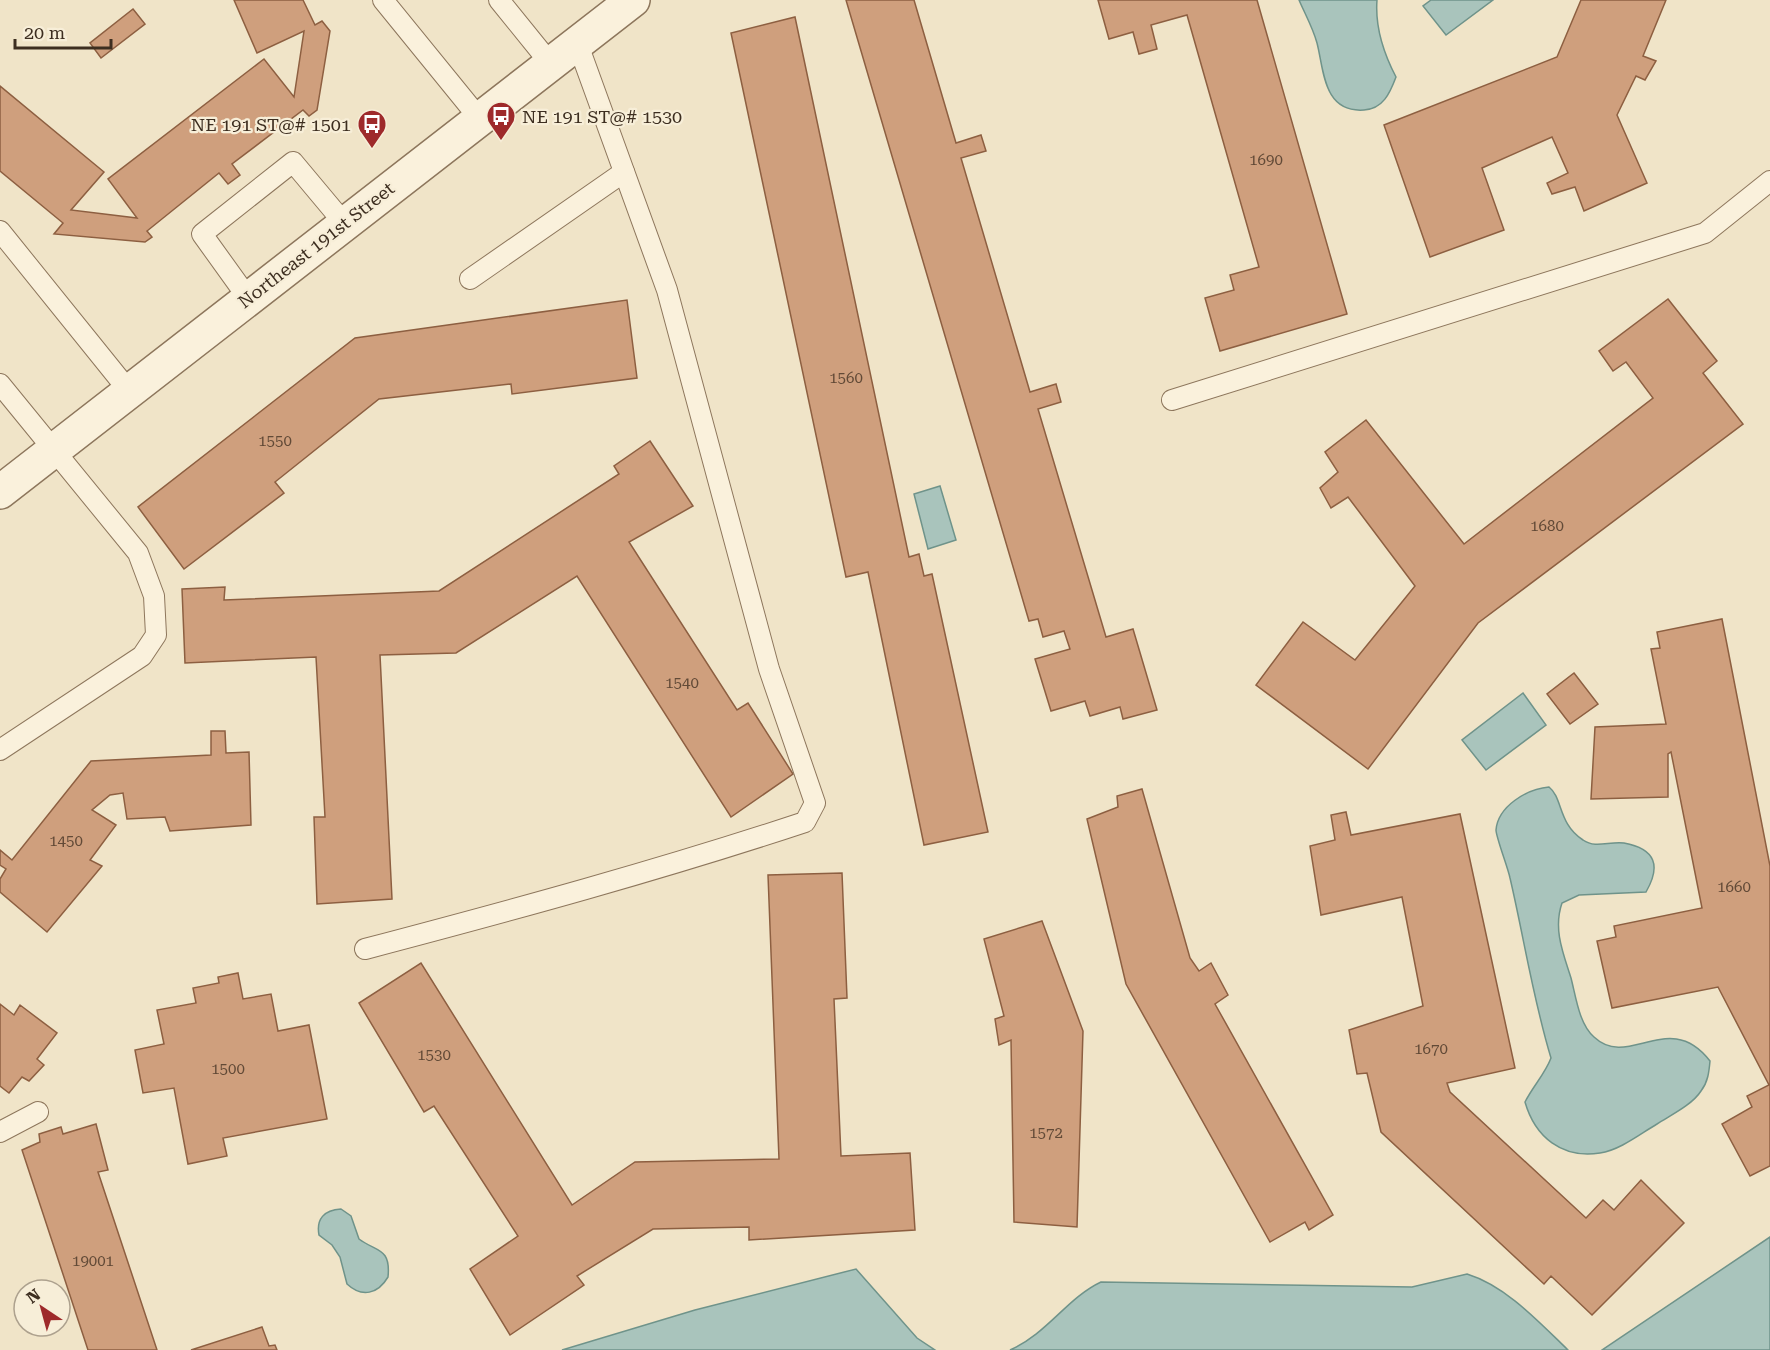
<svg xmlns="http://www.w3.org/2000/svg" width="1770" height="1350" font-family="'Roboto Serif',serif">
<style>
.water{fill:#a9c4bc;stroke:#6f938a;stroke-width:1.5}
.building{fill:#cf9f7d;stroke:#8d5f41;stroke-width:1.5}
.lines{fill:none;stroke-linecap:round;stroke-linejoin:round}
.service-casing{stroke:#8d765c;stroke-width:22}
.tertiary-casing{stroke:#8d765c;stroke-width:36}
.service{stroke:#faf1dc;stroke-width:20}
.tertiary{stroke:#faf1dc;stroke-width:33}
.labels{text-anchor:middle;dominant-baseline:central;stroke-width:4.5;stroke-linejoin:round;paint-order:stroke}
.number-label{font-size:15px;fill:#624a37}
.poi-label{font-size:18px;fill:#3d2e20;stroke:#f7eed8;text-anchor:start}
.street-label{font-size:18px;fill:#3d2e20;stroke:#f7eed8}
</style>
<rect width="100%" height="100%" fill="#f0e4c8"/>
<!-- water -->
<g class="water">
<path d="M1299 0H1377C1375 26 1384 54 1396 77 1390 93 1383 109 1364 110 1323 113 1324 70 1317 43 1313 28 1305 14 1299 0Z"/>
<polygon points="1431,0 1493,0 1446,35 1423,6"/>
<polygon points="940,486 956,540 928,549 914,494"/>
<polygon points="1523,693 1546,725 1486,770 1462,740"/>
<path d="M1549 787C1563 798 1558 824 1583 840 1596 849 1609 841 1624 843 1656 849 1661 866 1646 892L1579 895 1562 903C1553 929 1563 953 1571 978 1576 997 1579 1024 1594 1037 1629 1070 1669 1008 1710 1061 1709 1072 1708 1082 1701 1091 1692 1105 1671 1115 1657 1124 1640 1134 1620 1150 1600 1153 1562 1159 1535 1137 1525 1102 1533 1086 1545 1074 1551 1058 1533 999 1524 938 1510 878 1508 868 1496 837 1496 830 1498 806 1527 789 1549 787Z"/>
<path d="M341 1209 351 1216 359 1239C376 1252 391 1247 388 1277 378 1294 362 1298 347 1284L340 1257 332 1245 319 1235C316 1219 324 1210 341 1209Z"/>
<polygon points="1770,1237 1770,1350 1602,1350"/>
<polygon points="856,1269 917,1338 935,1350 562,1350 695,1310"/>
<path d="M1467 1274C1506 1286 1539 1322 1568 1350H1010C1047 1334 1067 1298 1101 1282L1412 1287Z"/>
</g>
<!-- building -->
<g class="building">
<polygon points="234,0 303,0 315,25 322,21 330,31 317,110 309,116 303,110 232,164 240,175 228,184 219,173 147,231 152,237 145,242 54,234 63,223 0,171 0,86 104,172 71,210 137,218 108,179 264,59 294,97 304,31 257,53"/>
<polygon points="846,0 914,0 956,143 981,135 986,151 961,158 1030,392 1056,384 1061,402 1038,409 1106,637 1133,629 1157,710 1123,719 1120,707 1090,716 1085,701 1051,711 1035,659 1070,649 1064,631 1043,637 1038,619 1029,621"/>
<polygon points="1098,0 1257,0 1347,314 1220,351 1205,298 1234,290 1230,275 1259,267 1187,15 1151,25 1157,49 1139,54 1133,32 1109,39"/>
<polygon points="1581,0 1666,0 1643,56 1656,61 1645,80 1636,76 1617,115 1647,183 1584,211 1575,187 1552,194 1547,183 1568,173 1552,137 1482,168 1504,230 1430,257 1384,125 1557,57"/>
<polygon points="133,9 145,24 101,58 90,43"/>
<polygon points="795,17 909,557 919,554 924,576 932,574 988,832 924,845 868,572 846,577 731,33"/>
<polygon points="1668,299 1717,361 1703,373 1743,424 1478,623 1368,769 1256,685 1303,622 1355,660 1415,586 1348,497 1331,508 1320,488 1338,472 1325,452 1366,420 1464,544 1653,398 1626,362 1613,371 1599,351"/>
<polygon points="627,300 637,378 512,394 511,384 379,399 275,482 284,493 184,569 138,507 355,338"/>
<polygon points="650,441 693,506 629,542 737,710 748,703 793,774 731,817 577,576 456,653 380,655 392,899 317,904 314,817 325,817 316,657 185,663 182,589 225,587 224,600 439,591 619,474 614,466"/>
<polygon points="1722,619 1770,866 1770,1166 1750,1176 1722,1124 1752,1107 1747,1096 1769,1085 1718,987 1612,1008 1597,941 1616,937 1614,926 1702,908 1671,752 1668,754 1668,797 1591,799 1595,727 1666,724 1651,649 1660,648 1657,632"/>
<polygon points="1574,673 1598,704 1570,724 1547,694"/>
<polygon points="211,731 225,731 226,753 249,752 251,825 170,831 165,817 127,819 123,793 110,795 92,810 116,825 90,860 102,866 47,932 0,892 0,879 6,869 0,865 0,850 12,860 91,761 211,755"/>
<polygon points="1142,789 1190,958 1199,971 1211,963 1228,995 1215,1004 1333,1215 1309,1230 1305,1222 1270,1242 1126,984 1087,819 1118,807 1117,796"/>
<polygon points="1346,812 1351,835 1460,814 1515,1068 1447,1083 1450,1092 1586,1218 1603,1200 1614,1210 1641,1180 1684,1223 1592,1315 1551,1276 1544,1284 1381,1132 1367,1073 1357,1074 1349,1030 1423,1006 1402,897 1321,915 1310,846 1335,840 1331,815"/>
<polygon points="842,873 847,998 834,999 841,1156 910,1153 915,1230 749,1240 749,1227 653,1229 577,1276 584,1285 510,1335 470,1269 518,1236 434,1106 424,1112 359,1003 421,963 572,1205 635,1162 779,1159 768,875"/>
<polygon points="1042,921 1083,1031 1077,1227 1014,1222 1011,1040 999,1045 995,1019 1004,1016 984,939"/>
<polygon points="238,973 243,999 271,994 278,1031 309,1025 327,1119 223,1138 227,1156 188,1164 174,1088 143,1093 135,1050 164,1044 157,1010 196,1003 193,988 219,983 218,977"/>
<polygon points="0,1004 14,1015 20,1005 57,1033 37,1059 44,1065 29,1081 22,1077 9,1093 0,1086"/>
<polygon points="96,1124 108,1170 98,1172 157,1350 88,1350 22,1150 40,1142 39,1134 61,1127 63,1134"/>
<polygon points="262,1327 269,1346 275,1345 277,1350 191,1350"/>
</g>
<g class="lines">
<!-- service casing -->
<g class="service-casing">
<g id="service">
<polyline points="383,0 479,118"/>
<polyline points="499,0 550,63"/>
<polyline points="0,231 129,391"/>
<polyline points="470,279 624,172"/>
<polyline points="248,298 202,234 293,162 344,223"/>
<polyline points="0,384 138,553 154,596 156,635 142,656 0,750"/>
<polyline points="1172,400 1705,233 1770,181"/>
<path d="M365 949C513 910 660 870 805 822L815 803 769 669 667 290 577 42"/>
<polyline points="0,1132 38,1112"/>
</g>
</g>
<!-- tertiary casing -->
<g class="tertiary-casing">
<polyline id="tertiary" points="0,492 633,0"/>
</g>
<!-- service -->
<use href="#service" class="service"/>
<!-- tertiary -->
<use href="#tertiary" class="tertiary"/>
</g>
<!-- icons -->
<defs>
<g id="bus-pin" transform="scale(1.5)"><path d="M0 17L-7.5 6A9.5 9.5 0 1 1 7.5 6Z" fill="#9e2a2b" stroke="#f7eed8"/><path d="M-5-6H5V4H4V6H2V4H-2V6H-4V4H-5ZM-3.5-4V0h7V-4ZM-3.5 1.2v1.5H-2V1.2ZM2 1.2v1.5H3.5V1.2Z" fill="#fff"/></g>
</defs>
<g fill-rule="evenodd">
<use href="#bus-pin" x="501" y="116"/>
<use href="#bus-pin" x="372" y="124"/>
</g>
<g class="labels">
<!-- number labels -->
<g class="number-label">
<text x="1266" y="160">1690</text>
<text x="846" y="378">1560</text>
<text x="275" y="441">1550</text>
<text x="1547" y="526">1680</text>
<text x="682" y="683">1540</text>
<text x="66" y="841">1450</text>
<text x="1734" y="887">1660</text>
<text x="1431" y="1049">1670</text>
<text x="434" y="1055">1530</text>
<text x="228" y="1069">1500</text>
<text x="1046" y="1133">1572</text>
<text x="93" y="1261">19001</text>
</g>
<!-- poi labels -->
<g class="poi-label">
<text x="522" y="116">NE 191 ST@# 1530</text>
<text x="351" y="124" text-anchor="end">NE 191 ST@# 1501</text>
</g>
<!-- street labels -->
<g class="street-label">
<text transform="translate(316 245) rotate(-38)">Northeast 191st Street</text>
</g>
</g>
<!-- north arrow -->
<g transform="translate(42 1308) rotate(324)"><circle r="28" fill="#f7eed8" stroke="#ada18e" stroke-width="1.5"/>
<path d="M0-4.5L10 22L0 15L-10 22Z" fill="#9e2a2b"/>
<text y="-9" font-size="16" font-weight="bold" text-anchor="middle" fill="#3d2e20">N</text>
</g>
<!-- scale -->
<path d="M15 39v9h96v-9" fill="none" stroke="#3d2e20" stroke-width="3"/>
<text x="24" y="39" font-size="18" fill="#3d2e20" stroke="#f7eed8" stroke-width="4.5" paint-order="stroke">20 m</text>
</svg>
